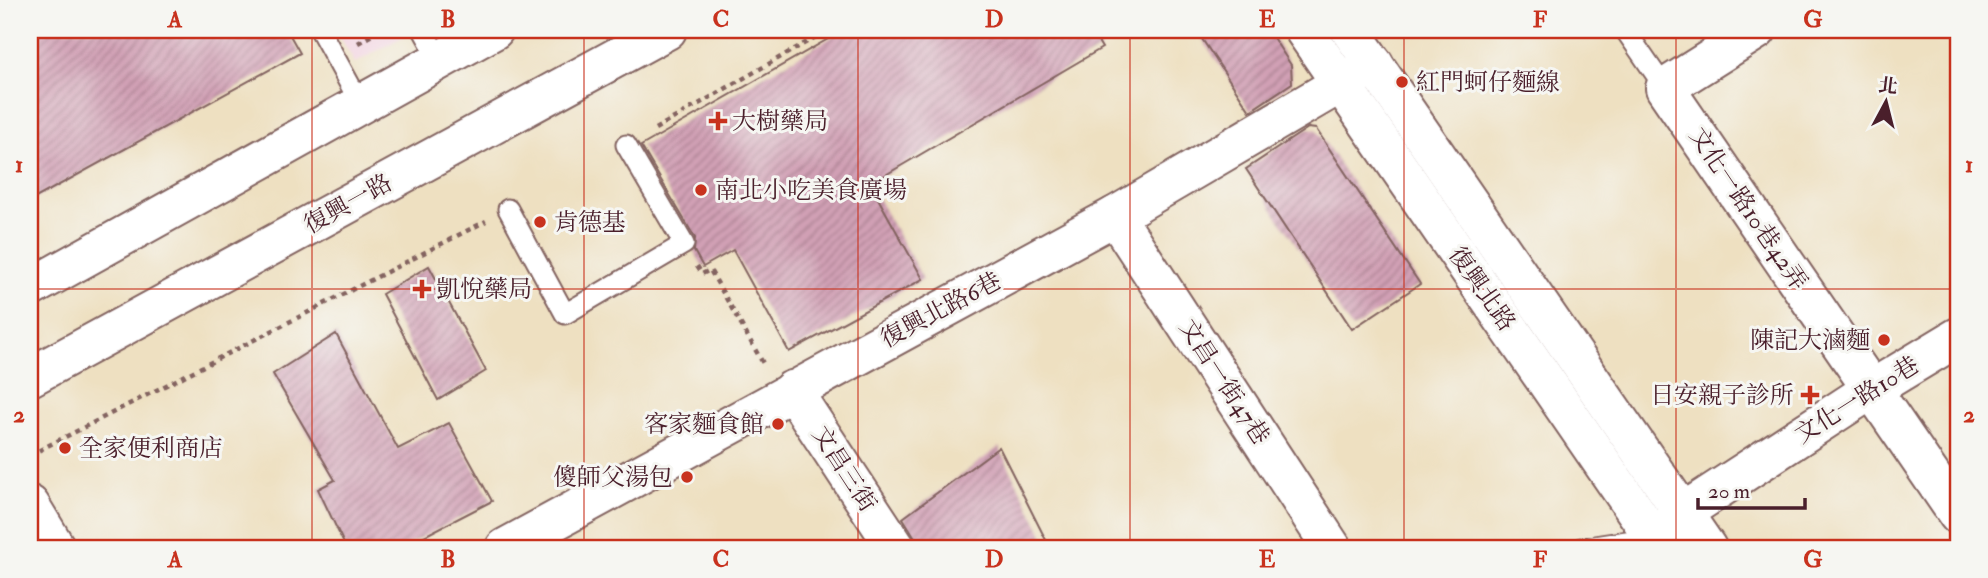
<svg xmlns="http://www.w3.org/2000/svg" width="1988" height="578" font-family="'IM FELL Double Pica','Noto Serif TC',serif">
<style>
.built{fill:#f3cfe0}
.building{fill:url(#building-hatch)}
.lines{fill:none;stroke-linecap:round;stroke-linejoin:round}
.lane-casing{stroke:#836360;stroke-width:23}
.street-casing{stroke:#836360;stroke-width:42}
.secondary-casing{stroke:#836360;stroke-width:42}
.path{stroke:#836360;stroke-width:4.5;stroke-dasharray:5 5;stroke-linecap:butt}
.lane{stroke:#fff;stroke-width:19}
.street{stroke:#fff;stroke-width:38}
.secondary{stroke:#fff;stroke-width:38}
.grid{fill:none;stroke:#c8321e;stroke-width:2;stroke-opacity:0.55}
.poi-dot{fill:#c8321e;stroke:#f6f6f2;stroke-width:2.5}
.labels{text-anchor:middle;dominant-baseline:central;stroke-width:6;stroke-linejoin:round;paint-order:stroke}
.poi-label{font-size:24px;fill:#4a1f2b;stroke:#f6f6f2;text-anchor:start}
.street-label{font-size:24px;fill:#4a1f2b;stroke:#f6f6f2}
.neatline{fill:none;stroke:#c8321e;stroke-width:2.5}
.grid-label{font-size:23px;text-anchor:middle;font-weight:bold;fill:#c8321e}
</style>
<defs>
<pattern id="building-hatch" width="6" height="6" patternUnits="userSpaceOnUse" patternTransform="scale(1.75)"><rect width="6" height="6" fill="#d1a0b5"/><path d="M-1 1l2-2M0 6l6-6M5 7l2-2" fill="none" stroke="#ac8293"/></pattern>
</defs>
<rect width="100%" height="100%" fill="#f6f6f2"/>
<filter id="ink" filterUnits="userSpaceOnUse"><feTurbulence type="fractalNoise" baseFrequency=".0143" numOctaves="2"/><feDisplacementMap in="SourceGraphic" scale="14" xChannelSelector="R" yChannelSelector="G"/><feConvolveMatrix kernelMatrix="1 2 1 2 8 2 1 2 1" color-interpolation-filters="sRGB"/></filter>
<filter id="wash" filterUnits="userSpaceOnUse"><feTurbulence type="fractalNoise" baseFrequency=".00686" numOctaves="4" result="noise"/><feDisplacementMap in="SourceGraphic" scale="28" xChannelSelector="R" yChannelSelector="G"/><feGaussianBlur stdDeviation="1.57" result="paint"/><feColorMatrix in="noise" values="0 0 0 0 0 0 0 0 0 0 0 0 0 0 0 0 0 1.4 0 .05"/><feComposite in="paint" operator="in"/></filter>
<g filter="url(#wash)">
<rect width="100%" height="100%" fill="#eee0c1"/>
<!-- built -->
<polygon class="built" points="336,30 415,30 355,63"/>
<g id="blocks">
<!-- building -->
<g class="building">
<polygon points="30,30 287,30 300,53 30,201"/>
<polygon points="844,30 1091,30 1102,48 870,184 923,279 789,352 733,250 703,267 694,251 695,238 641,146"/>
<polygon points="1196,30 1268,30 1291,65 1292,83 1250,111"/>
<polygon points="1308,128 1316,129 1420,284 1352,329 1246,169"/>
<polygon points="429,266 486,371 438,400 382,294"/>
<polygon points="336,334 398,449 449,423 492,501 401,548 346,548 318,489 335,480 273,374"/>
<polygon points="999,447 1050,548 918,548 914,536 903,518"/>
</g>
</g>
</g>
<g filter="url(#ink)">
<use href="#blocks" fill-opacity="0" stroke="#836360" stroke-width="2"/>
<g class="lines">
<!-- lane casing -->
<g class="lane-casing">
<g id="lane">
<polyline points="320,30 360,103"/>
<polyline points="423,30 439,59"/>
<polyline points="1625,30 1665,88"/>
<polyline points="508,209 565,314 684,244 626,145"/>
<polyline points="1581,548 1653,537"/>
</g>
</g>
<!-- street casing -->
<g class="street-casing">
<g id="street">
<polyline points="1304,30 1661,548"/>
<polyline points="1350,30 1707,548"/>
<polyline points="1757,30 1665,88 1958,515"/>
<polyline points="1115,216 1332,548"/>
<polyline points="792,390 896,548"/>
<polyline points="30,505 56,548"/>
<polyline points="1663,529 1682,513 1872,389 1958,337"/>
<polyline points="505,548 1115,216 1374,64"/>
</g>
</g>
<!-- secondary casing -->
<g class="secondary-casing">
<g id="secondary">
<polyline points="30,288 494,30"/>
<polyline points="30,377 667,30"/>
</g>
</g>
<!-- path -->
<g class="path">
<polyline points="358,43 381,30"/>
<polyline points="655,129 828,30"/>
<polyline points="697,266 702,274 710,270 764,365"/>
<polyline points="30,455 486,221"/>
</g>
<!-- lane -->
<use href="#lane" class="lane"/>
<!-- street -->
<use href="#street" class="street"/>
<!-- secondary -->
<use href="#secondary" class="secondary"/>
</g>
</g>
<!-- grid -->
<path class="grid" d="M312 30V548M584 30V548M858 30V548M1130 30V548M1404 30V548M1676 30V548M30 289H1958"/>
<!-- markers -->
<g class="poi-dot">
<circle cx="1402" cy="82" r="7"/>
<path d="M714.5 110.5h7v7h7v7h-7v7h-7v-7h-7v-7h7z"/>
<circle cx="701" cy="190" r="7"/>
<circle cx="540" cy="222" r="7"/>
<path d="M418.5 278.5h7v7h7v7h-7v7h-7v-7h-7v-7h7z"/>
<circle cx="1884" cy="340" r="7"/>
<path d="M1806.5 384.5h7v7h7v7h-7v7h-7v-7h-7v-7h7z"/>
<circle cx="778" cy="424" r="7"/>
<circle cx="65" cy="448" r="7"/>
<circle cx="687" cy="477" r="7"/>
</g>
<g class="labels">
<!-- poi labels -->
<g class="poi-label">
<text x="1416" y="82">紅門蚵仔麵線</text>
<text x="732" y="121">大樹藥局</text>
<text x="715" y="190">南北小吃美食廣場</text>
<text x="554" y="222">肯德基</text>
<text x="436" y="289">凱悅藥局</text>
<text x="1870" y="340" text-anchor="end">陳記大滷麵</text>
<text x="1794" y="395" text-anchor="end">日安親子診所</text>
<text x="764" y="424" text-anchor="end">客家麵食館</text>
<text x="79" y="448">全家便利商店</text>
<text x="673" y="477" text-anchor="end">傻師父湯包</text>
</g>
<!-- street labels -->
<g class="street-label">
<text transform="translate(348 204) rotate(-29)">復興一路</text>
<text transform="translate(1748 209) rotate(56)">文化一路10巷42弄</text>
<text transform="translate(1482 289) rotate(55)">復興北路</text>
<text transform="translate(941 310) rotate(-28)">復興北路6巷</text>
<text transform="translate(1224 382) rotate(57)">文昌一街47巷</text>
<text transform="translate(1857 400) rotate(-32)">文化一路10巷</text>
<text transform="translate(844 469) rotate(57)">文昌三街</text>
</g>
</g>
<!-- margin -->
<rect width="1988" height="578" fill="none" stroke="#f6f6f2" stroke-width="77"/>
<!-- north arrow -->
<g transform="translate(1886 102) rotate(7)" stroke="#f6f6f2" stroke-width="5" paint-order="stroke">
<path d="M0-5L12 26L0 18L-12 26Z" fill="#4a1f2b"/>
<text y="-10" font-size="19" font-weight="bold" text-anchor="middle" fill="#4a1f2b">北</text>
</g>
<!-- scale -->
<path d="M1698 498v10h107v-10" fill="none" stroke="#4a1f2b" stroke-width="3.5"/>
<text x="1708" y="498" font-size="21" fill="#4a1f2b" stroke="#f6f6f2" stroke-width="5" paint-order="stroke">20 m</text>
<rect x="38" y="38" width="1912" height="502" class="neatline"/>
<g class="grid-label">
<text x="175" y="27">A</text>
<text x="448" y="27">B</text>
<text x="721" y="27">C</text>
<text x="994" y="27">D</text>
<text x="1267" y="27">E</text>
<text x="1540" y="27">F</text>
<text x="1813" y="27">G</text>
<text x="19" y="172">1</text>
<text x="1969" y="172">1</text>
<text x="19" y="422">2</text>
<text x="1969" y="422">2</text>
<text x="175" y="567">A</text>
<text x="448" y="567">B</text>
<text x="721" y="567">C</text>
<text x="994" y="567">D</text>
<text x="1267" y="567">E</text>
<text x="1540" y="567">F</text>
<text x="1813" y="567">G</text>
</g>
</svg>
